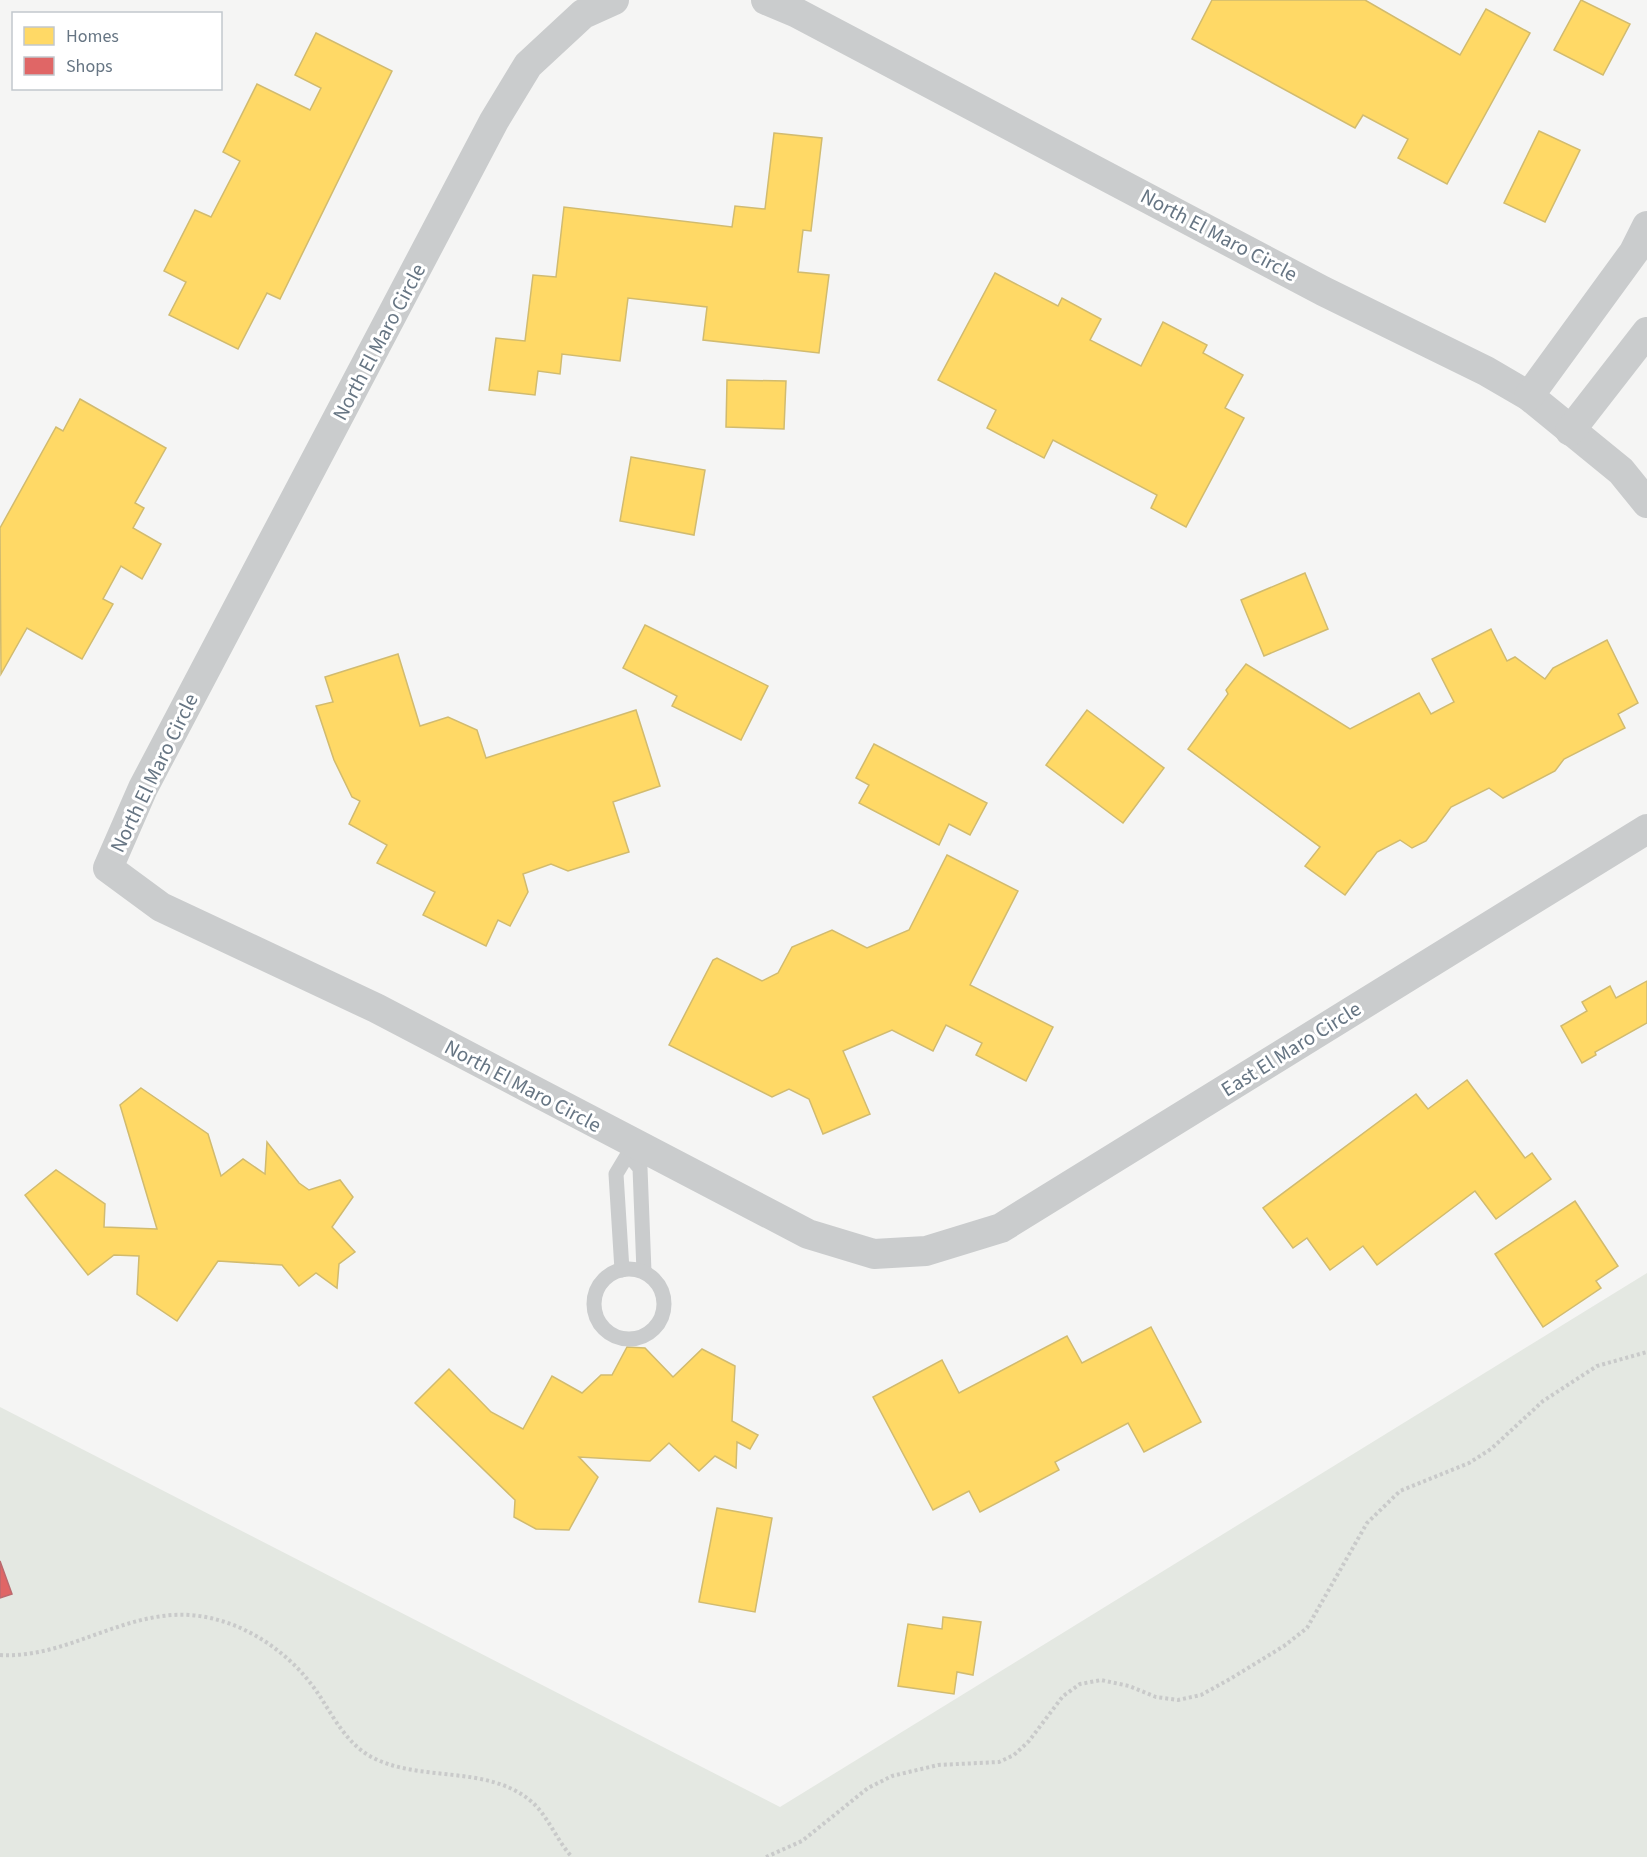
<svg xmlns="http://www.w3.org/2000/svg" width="1647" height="1857" font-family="'Source Sans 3',sans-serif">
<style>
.green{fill:#e4e8e2}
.homes{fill:#ffd966;stroke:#d1bb6f;stroke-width:1.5}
.shops{fill:#e06666;stroke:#bb6a6f;stroke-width:1.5}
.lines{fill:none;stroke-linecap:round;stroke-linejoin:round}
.path{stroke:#c9caca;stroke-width:4;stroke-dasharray:3 3;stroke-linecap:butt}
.service{stroke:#cacccd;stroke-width:15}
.minor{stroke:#cacccd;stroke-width:30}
.labels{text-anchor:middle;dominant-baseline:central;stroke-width:6;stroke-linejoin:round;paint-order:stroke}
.street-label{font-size:21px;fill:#667583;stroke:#fff}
</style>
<rect width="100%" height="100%" fill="#f5f5f4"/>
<!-- green -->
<polygon class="green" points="1647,1273 1647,1857 0,1857 0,1407 780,1807"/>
<!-- homes -->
<g class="homes">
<polygon points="1212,0 1365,0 1460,55 1486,9 1530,33 1447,184 1398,158 1408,139 1363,115 1355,128 1192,39"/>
<polygon points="1581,0 1630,24 1603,75 1554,50"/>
<polygon points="316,33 392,71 280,299 267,293 238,349 169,315 186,282 164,271 195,210 211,217 240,161 223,152 257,84 310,110 321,88 295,75"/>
<polygon points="1539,131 1580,150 1545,222 1504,203"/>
<polygon points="774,133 822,138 811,231 803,230 798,272 829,275 819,353 703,340 707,307 628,298 620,361 562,354 560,374 538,371 535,395 489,390 496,338 525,341 533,275 556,277 564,207 732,227 735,206 765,209"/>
<polygon points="995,273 1058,306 1062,298 1101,319 1090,340 1141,366 1163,322 1207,345 1203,353 1243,375 1225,408 1244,418 1186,527 1151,508 1157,495 1053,440 1044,458 987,428 996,410 938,380"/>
<polygon points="727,380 786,381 784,429 726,427"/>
<polygon points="80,399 166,448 135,503 144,508 133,528 161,544 142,579 121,566 103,599 113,604 82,659 27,628 1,674 0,528 56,427 63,431"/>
<polygon points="631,457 705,470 694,535 620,521"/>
<polygon points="1305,573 1328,629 1264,656 1241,600"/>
<polygon points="645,625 768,686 741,740 672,706 677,696 623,668"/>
<polygon points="1491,629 1507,661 1515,657 1545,679 1553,668 1607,640 1638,703 1618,714 1625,728 1564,759 1555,771 1503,798 1489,788 1451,807 1426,841 1412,848 1400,840 1377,852 1345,895 1305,866 1320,847 1188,749 1228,694 1226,690 1246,664 1350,729 1419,693 1431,714 1454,702 1432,659"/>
<polygon points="398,654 420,726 448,717 477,730 486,758 636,710 660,786 613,802 629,852 568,871 551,864 523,874 528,892 510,926 498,920 486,946 423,915 435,892 377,863 387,845 349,824 360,801 352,797 334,760 316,706 333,702 325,677"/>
<polygon points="1087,710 1164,768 1123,823 1046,765"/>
<polygon points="874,744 987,803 970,835 949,824 939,845 859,803 869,785 856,778"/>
<polygon points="947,855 1018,891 970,985 1053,1027 1026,1081 976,1055 982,1043 946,1025 933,1051 892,1030 843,1051 870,1114 823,1134 809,1099 789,1089 772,1097 669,1045 713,960 717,958 762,981 778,973 792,947 832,930 867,948 909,930"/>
<polygon points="1647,981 1647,1023 1595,1052 1596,1055 1582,1063 1561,1026 1587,1011 1582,1002 1610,986 1616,998"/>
<polygon points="1467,1080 1525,1158 1532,1153 1551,1179 1496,1219 1475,1191 1377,1265 1363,1246 1330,1270 1307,1238 1293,1248 1263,1208 1416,1094 1428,1109"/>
<polygon points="141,1088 208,1134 221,1176 243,1159 265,1174 267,1142 299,1183 309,1190 340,1180 353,1197 332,1227 355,1252 339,1264 337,1288 316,1273 299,1286 282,1265 218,1261 177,1321 137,1294 139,1256 114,1255 88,1275 25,1195 56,1170 105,1204 104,1227 157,1229 120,1105"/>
<polygon points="1575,1201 1618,1266 1596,1281 1601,1288 1543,1327 1495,1254"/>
<polygon points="1151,1327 1201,1422 1144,1452 1128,1423 1055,1462 1059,1470 980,1512 969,1491 933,1510 873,1397 942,1360 959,1393 1067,1336 1082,1363"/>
<polygon points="627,1347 645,1348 673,1377 702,1349 735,1366 732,1421 758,1435 750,1449 737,1442 736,1468 715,1456 699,1471 669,1443 650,1461 579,1457 598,1477 569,1530 536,1529 514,1517 515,1500 415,1403 449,1369 491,1412 523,1429 552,1376 582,1393 601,1375 612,1375"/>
<polygon points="717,1508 772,1518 755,1612 699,1602"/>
<polygon points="943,1617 981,1622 973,1675 957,1672 954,1694 898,1686 908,1624 942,1629"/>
</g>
<!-- shops -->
<polygon class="shops" points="0,1561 12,1594 0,1598"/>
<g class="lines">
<!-- path -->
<g class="path">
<path d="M0 1655C66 1659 123 1611 189 1615 240 1618 289 1651 317 1692 332 1714 344 1740 368 1755 417 1784 487 1763 532 1802 548 1816 557 1841 572 1857"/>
<polyline points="766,1857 802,1841 868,1788 892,1776 938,1765 999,1762 1014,1755 1029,1741 1063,1696 1080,1684 1101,1680 1129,1686 1156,1697 1178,1700 1201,1695 1230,1679 1284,1646 1307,1628 1367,1523 1400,1491 1469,1463 1491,1449 1543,1401 1597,1366 1647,1352"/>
</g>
<!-- service -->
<g class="service">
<polyline points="628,1154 640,1168 644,1272"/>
<circle cx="629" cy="1304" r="35"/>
<polyline points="622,1270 616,1174 628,1154 630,1141"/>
</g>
<!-- minor -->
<g class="minor">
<polyline points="614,0 583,14 528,65 494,121 143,788 108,868 161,907 376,1008 808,1234 874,1254 926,1251 1001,1228 1647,829"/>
<polyline points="766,0 797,13 1323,291 1486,371 1529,396 1621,471 1647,503"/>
<polyline points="1529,396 1634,252 1647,226"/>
<polyline points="1570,431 1647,332"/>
</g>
</g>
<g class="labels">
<!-- street labels -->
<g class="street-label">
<text transform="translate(1219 235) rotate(28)">North El Maro Circle</text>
<text transform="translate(379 342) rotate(-62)">North El Maro Circle</text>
<text transform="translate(154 773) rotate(-64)">North El Maro Circle</text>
<text transform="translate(1291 1049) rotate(-32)">East El Maro Circle</text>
<text transform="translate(523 1086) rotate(28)">North El Maro Circle</text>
</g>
</g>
<!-- legend -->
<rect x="12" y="12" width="210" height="78" fill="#ffffff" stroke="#c2c8cd" stroke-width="1.5"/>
<rect x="24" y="27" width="30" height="18" fill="#ffd966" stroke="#c2c8cd" stroke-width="1.5"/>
<text x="66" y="42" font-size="18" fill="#667583">Homes</text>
<rect x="24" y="57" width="30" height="18" fill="#e06666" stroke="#c2c8cd" stroke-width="1.5"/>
<text x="66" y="72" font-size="18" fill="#667583">Shops</text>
</svg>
